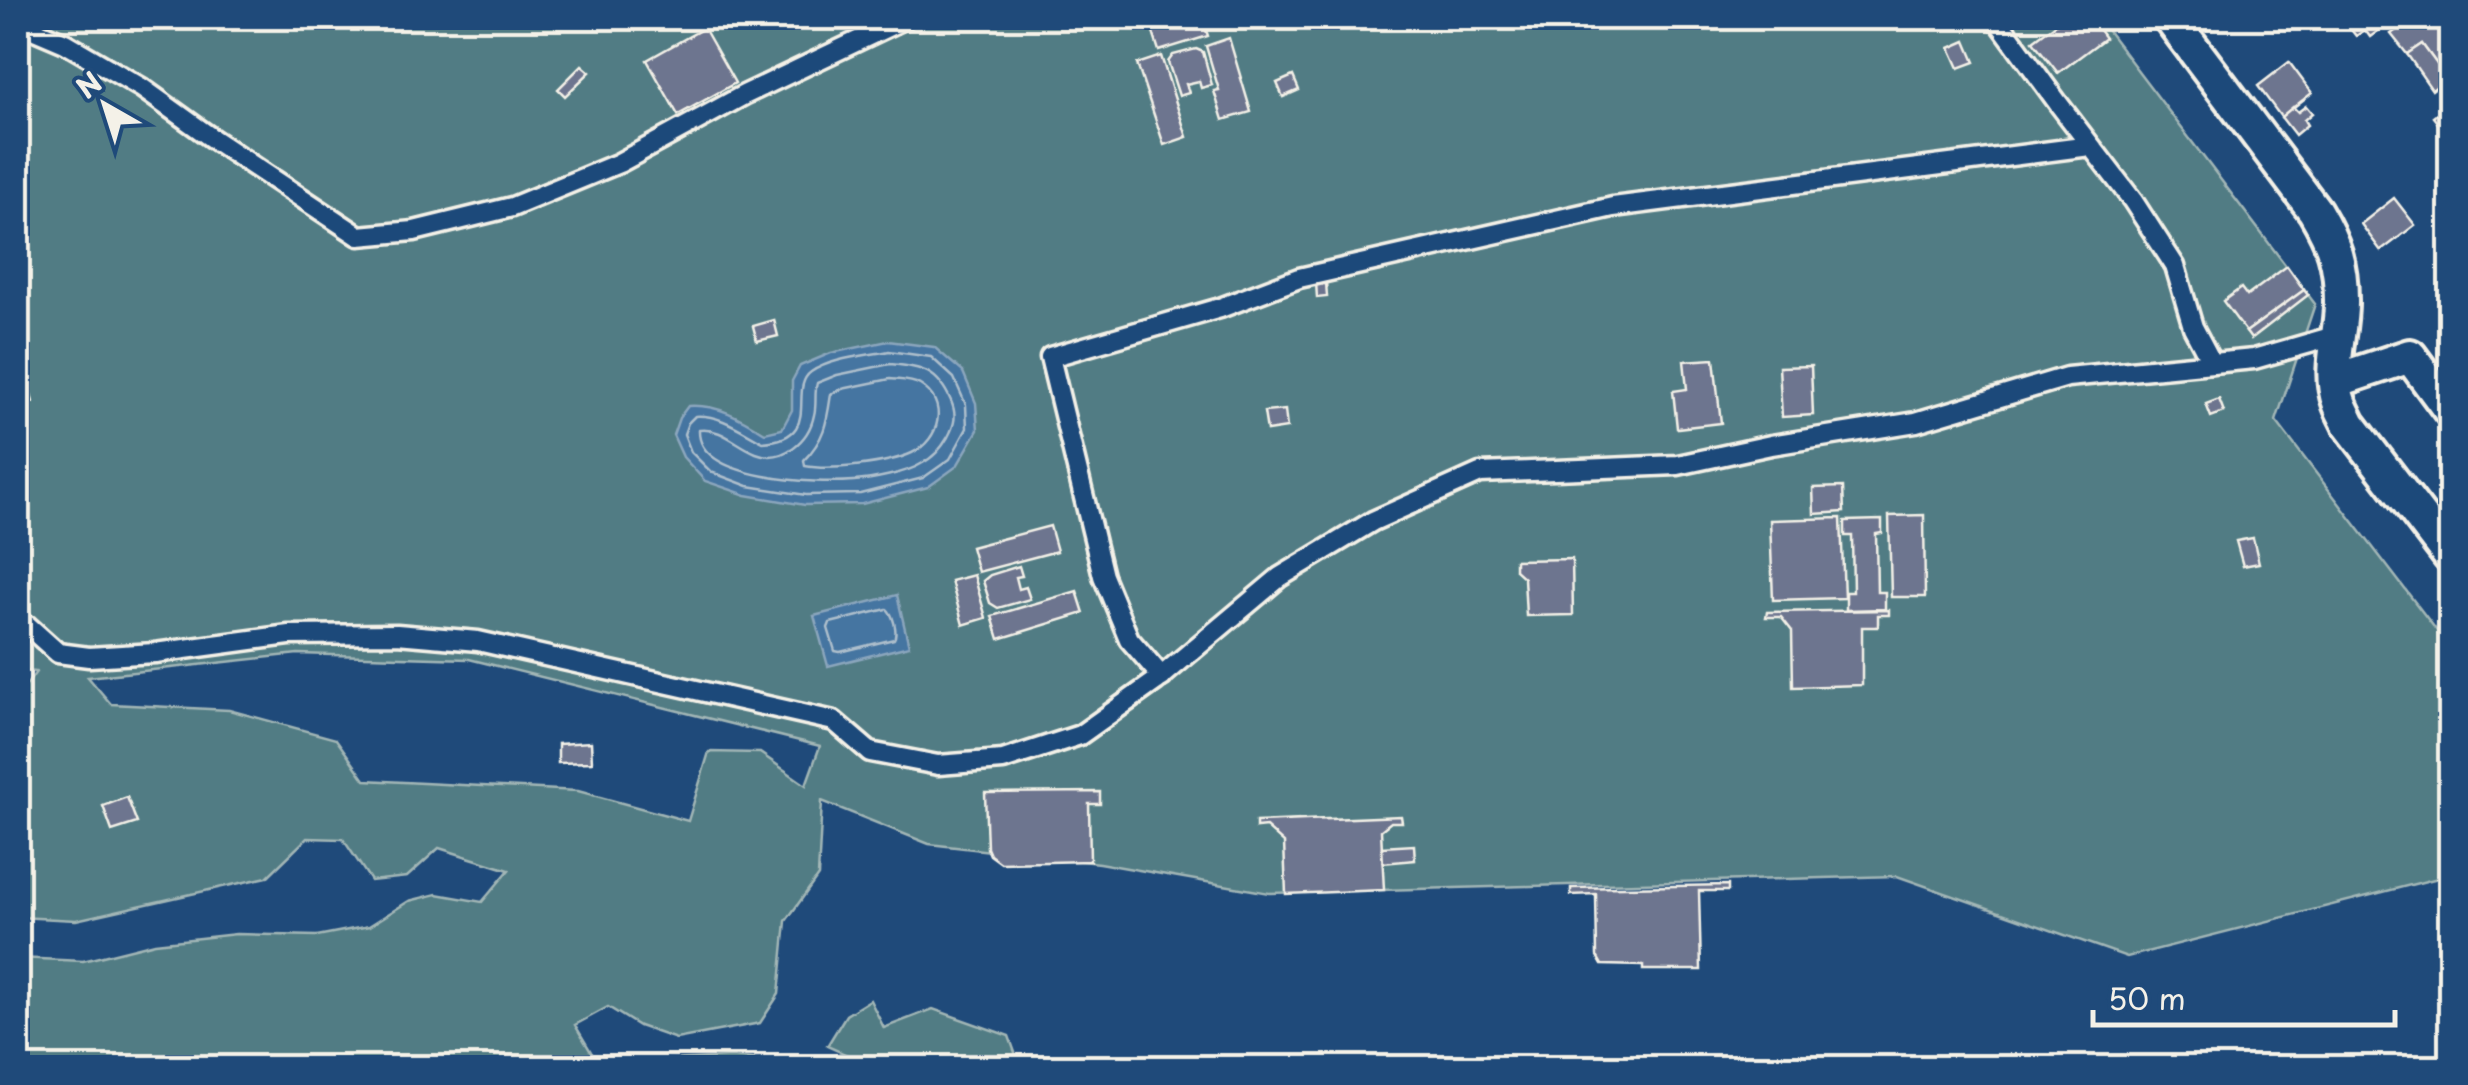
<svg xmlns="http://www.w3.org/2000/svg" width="2468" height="1085" font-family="'Playpen Sans',sans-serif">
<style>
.green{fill:#517c84;stroke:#a2b6b6;stroke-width:2.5;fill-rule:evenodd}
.water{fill:#4574a1;stroke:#8ba6bd;stroke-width:2.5}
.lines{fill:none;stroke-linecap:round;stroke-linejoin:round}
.shore{stroke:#aebfcc;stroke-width:2.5}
.building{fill:#6d758f;stroke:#f4f1e8;stroke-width:2.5}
.lane-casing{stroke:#f4f1e8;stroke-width:25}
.street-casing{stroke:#f4f1e8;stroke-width:40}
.lane{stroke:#1f4a7a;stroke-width:18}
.street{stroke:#1f4a7a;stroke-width:32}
</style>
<rect width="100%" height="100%" fill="#1f4a7a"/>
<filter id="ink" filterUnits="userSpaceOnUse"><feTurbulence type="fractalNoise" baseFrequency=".01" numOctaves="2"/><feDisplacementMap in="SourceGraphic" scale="20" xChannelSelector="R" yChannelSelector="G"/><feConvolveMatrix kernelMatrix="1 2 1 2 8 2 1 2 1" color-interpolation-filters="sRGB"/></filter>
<g filter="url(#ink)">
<!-- green -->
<g class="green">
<path d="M18 18H2098L2315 304 2276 421 2450 648V875L2127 957 1897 876 1269 893 1099 863 929 844 822 801 818 876 786 921 779 994 760 1023 676 1039 639 1026 608 1007 575 1025 600 1067H18V958L83 961 155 943 236 934 317 936 369 926 409 901 437 894 482 902 509 870 439 848 407 877 371 881 343 839 307 838 267 877 76 920 18 917V697L36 672 18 670ZM298 654 469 659 820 746 806 785 760 753 709 752 688 821 578 791 365 780 336 739 229 710 111 704 88 677Z"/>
<polygon points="870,1000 884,1028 933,1009 1009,1036 1017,1058 1015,1067 874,1067 827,1046 846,1015"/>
<polygon points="731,1057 803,1063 810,1067 647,1067 648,1061"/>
</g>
<!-- water -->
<g class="water">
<path d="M888 341 934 347 963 372 976 403 978 430 957 466 928 487 862 504 805 505 746 495 705 481 683 457 673 435 679 418 688 406C718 404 741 418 765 433L782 429 792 410V381L800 366 831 353Z"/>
<polygon points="897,595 909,646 828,666 814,616"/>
</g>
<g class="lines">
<!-- shore -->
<g class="shore">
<path d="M889 351 931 357 954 378 966 405 967 428 950 459 923 478 860 494 806 495 748 486 711 472 691 452 684 434 688 423 695 416C720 414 742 431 763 442 824 438 787 389 811 372 831 358 865 356 889 351Z"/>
<path d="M890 364C922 368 937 369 951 401 957 415 955 424 948 437 941 449 934 457 921 464 907 473 871 480 854 481 819 484 697 481 699 430 721 427 736 445 756 453 783 464 809 440 814 415 817 404 814 393 817 383L837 375Z"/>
<path d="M890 379C900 380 913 380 920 385 949 402 940 440 912 453 888 464 831 471 805 466L804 460C825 439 827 421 831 394L842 389Z"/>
<path d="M887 609C893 614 898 632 894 639L840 652 835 651 828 628 830 623Z"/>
</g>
</g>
<!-- building -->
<g class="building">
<polygon points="1158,18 1202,18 1208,36 1159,51 1149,20"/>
<polygon points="2064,18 2090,18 2105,38 2058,73 2033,41"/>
<polygon points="2342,18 2396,18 2370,37 2365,30 2356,36"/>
<polygon points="2413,18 2426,18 2434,27 2450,18 2450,75 2447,78 2422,44 2407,54 2391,34"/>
<polygon points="704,28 735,83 678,115 647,60"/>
<polygon points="1229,38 1251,112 1223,120 1214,91 1219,90 1206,46"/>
<polygon points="1966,41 1975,62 1959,68 1950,48"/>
<polygon points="2422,44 2447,78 2432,90 2407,54"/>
<polygon points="1196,49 1203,52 1212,85 1201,88 1199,81 1186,84 1189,93 1179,96 1168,62 1173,55"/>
<polygon points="1161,56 1187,137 1164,145 1137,64"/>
<polygon points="2289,62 2312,93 2281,117 2258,86"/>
<polygon points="582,65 590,72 565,96 558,89"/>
<polygon points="1293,76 1299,90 1283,97 1277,83"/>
<polygon points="2450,104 2450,120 2441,127 2433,117"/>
<polygon points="2306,106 2312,113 2304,120 2307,125 2295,135 2281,117 2293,107 2298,112"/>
<polygon points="2394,198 2415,225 2381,251 2361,224"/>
<polygon points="2287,266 2304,290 2246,332 2223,301 2241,288 2247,296"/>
<polygon points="1316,282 1326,282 1327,297 1317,298"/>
<polygon points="2304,290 2308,295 2251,339 2246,332"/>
<polygon points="774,320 778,336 757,341 753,326"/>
<polygon points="2450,352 2450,381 2448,383 2434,364"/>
<polygon points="1714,359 1721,423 1677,428 1673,391 1687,389 1684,361"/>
<polygon points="1811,366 1813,415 1782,417 1779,367"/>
<polygon points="26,377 33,402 18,406 18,379"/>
<polygon points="2219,399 2224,412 2211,417 2206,404"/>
<polygon points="1285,410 1287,428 1267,431 1264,412"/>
<polygon points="1843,487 1844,512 1814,514 1813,488"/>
<polygon points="1924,515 1925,597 1891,597 1889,516"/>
<polygon points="1841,518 1844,598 1773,600 1770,520"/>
<polygon points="1882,520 1882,533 1876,534 1877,592 1885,592 1885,609 1846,610 1846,592 1853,592 1852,536 1845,536 1845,521"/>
<polygon points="1050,526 1057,551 978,572 971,547"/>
<polygon points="2253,538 2259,563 2243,566 2236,541"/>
<polygon points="1572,559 1573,615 1526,616 1524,578 1515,570 1515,560"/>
<polygon points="1019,566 1022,576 1016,577 1019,589 1026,587 1030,599 998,608 990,603 983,581 990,575"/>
<polygon points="974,575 986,618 963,625 951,581"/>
<polygon points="1077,591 1084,613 999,639 992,616"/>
<polygon points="1889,610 1889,615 1878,615 1878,627 1862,627 1862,685 1793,687 1792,631 1781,617 1766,617 1767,612"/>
<polygon points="591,742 592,762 558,763 558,744"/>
<polygon points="1100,792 1100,804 1089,804 1090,861 1001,863 990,855 987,848 985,793"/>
<polygon points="127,797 137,823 112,831 103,806"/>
<polygon points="1401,816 1402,822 1391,822 1381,830 1384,890 1286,894 1284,843 1266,827 1256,828 1256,822"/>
<polygon points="1414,845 1415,860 1383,863 1382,847"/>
<polygon points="1728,885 1728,891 1699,891 1701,970 1643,970 1643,966 1602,965 1597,956 1596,894 1571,895 1571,888"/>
</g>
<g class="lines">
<!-- lane casing -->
<g class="lane-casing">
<g id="lane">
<polyline points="1996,18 2058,103 2133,201 2175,266 2193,327 2212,363"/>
<polyline points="18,23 65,43 142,88 213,139 359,236 414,231 512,207 619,163 744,95 906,18"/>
<polyline points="18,621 28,626 58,653 89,657 155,653 289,635 397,634 478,641 834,721 870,752 938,765 1003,760 1080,735 1156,681 1280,577 1373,521 1480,473 1678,465 1771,445 1916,422 2067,377 2254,359 2338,335"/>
<polyline points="1162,677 1129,639 1103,576 1050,357 1220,308 1299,278 1613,207 2090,146"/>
</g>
</g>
<!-- street casing -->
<g class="street-casing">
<g id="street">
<path d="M2170 18 2315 211C2334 243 2341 263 2341 300 2342 333 2327 370 2339 402 2341 409 2346 417 2349 424L2450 556"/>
<polyline points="2335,381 2410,356 2450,410"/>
</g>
</g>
<!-- lane -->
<use href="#lane" class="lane"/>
<!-- street -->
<use href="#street" class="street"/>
</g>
</g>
<!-- margin -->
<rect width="2468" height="1085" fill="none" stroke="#1f4a7a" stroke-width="60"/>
<rect x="30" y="30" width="2408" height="1025" fill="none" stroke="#f4f1e8" stroke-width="4" filter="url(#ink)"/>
<!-- north arrow -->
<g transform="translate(105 105) rotate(321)" stroke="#1f4a7a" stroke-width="8" paint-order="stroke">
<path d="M0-8L18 38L0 25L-18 38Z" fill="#f4f1e8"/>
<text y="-15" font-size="28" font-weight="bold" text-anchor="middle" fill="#f4f1e8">N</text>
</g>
<!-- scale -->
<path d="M2093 1010v15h302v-15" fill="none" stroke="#f4f1e8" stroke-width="5"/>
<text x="2108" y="1010" font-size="30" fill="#f4f1e8" stroke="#1f4a7a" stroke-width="8" paint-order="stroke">50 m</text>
</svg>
